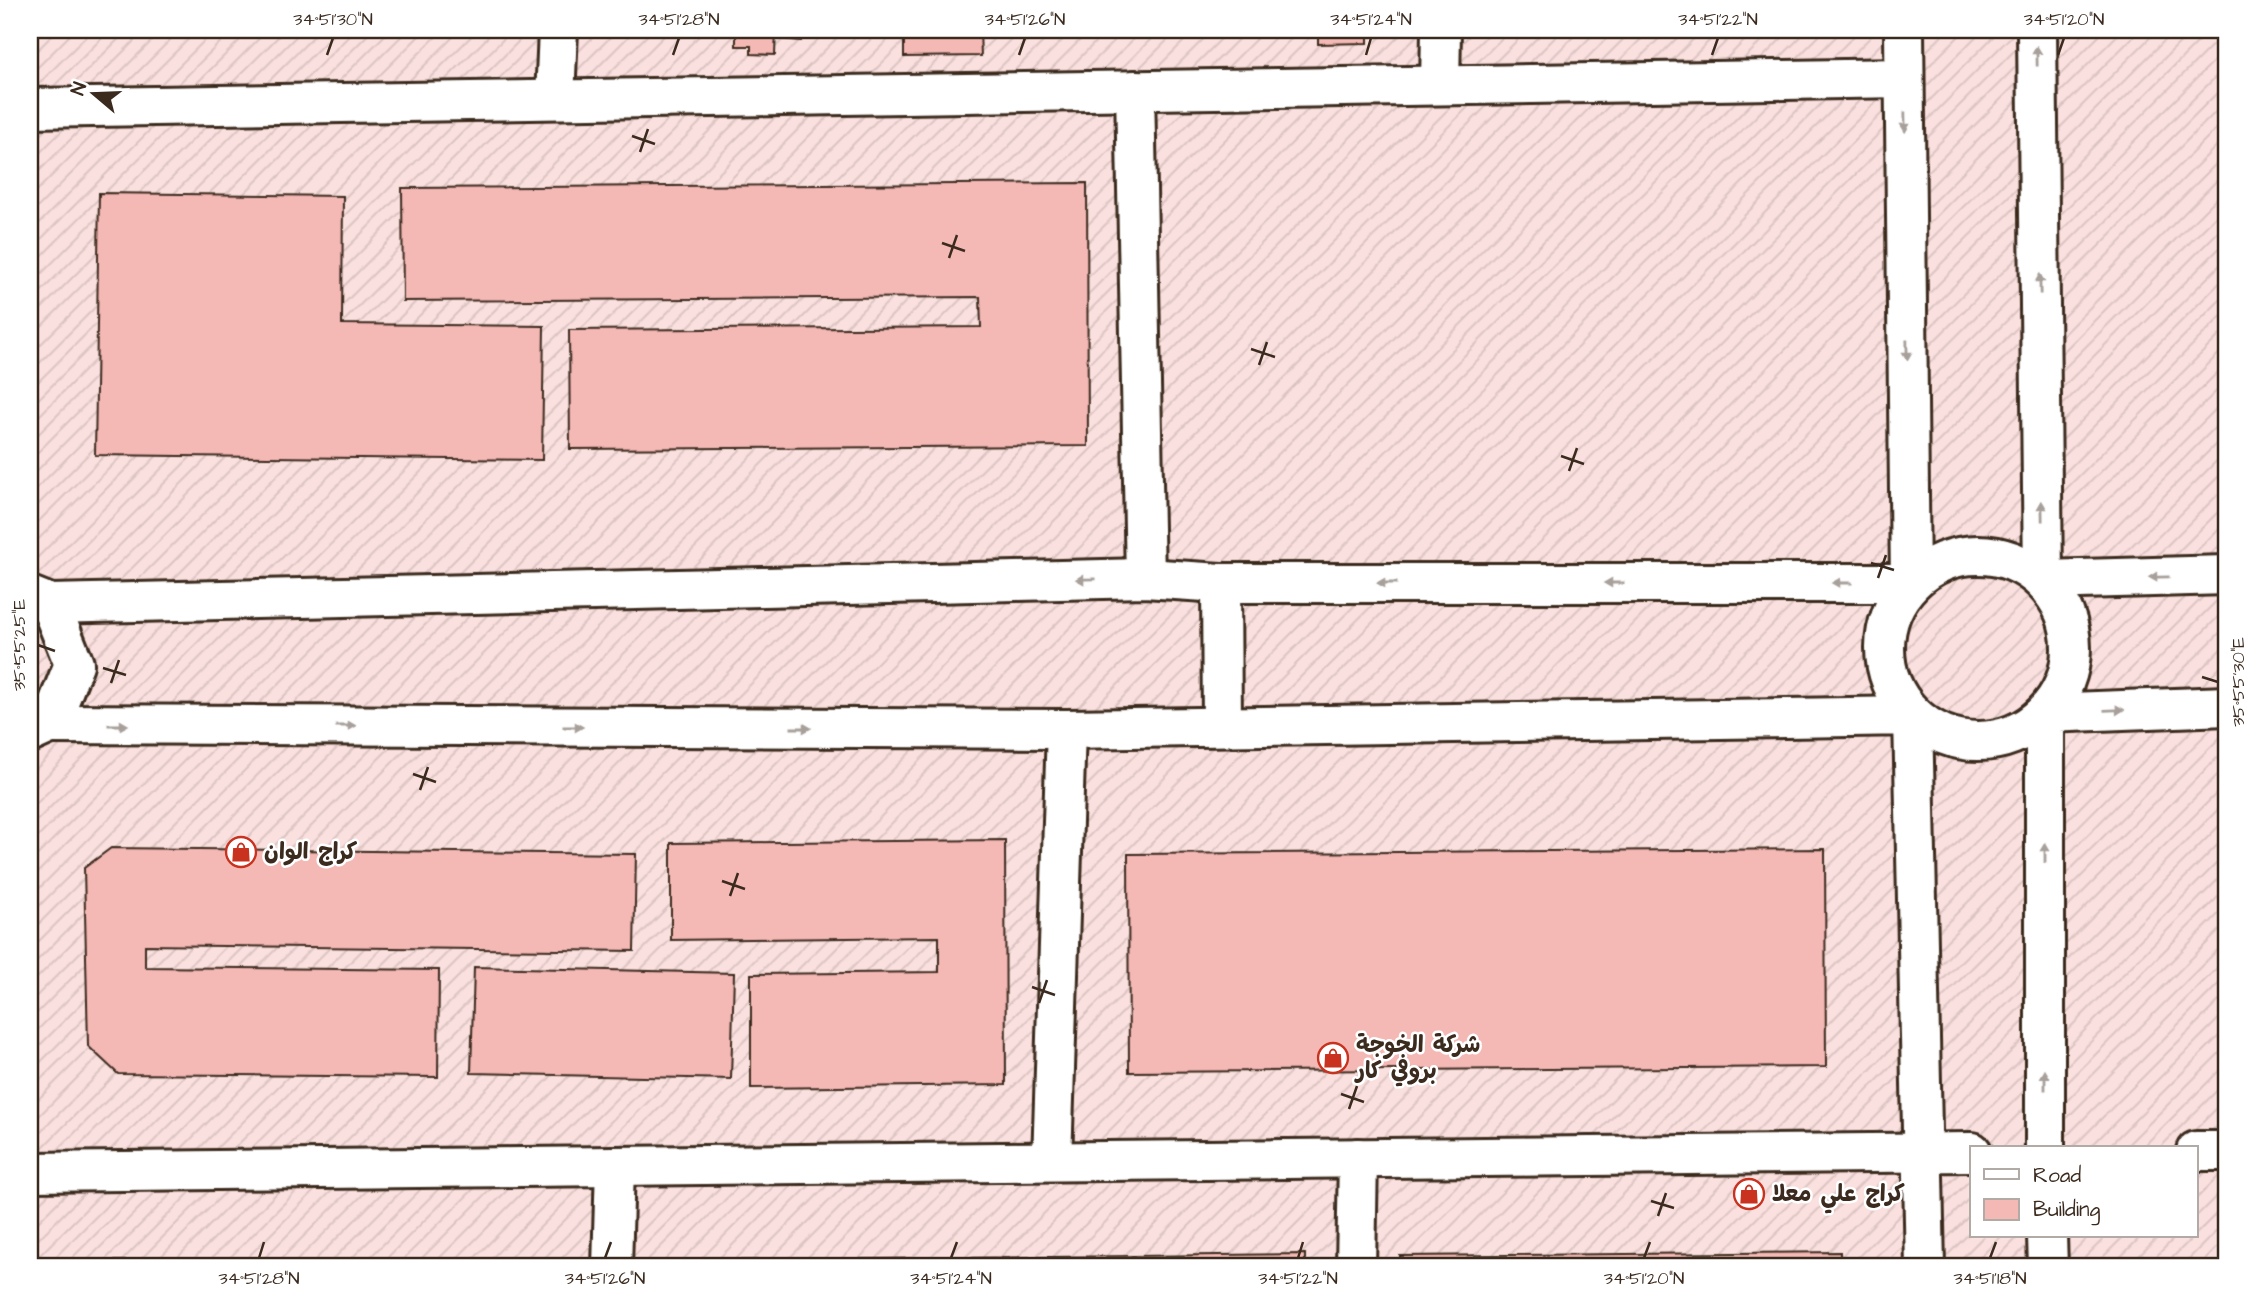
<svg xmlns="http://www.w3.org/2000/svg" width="2257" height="1297" font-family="'Architects Daughter','Playpen Sans Arabic',sans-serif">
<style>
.industrial{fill:url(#industrial-furrows);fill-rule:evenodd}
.building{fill:#f4b8b5;stroke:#3b2a1e;stroke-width:2}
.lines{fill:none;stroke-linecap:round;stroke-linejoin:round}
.minor-casing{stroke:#3b2a1e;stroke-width:44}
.minor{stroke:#fff;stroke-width:38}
.oneway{fill:#a79f9a}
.ticks{fill:none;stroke:#3b2a1e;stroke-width:2.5}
.labels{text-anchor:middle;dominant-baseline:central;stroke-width:5;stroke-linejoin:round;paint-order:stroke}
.poi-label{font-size:23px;font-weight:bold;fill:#3b2a1e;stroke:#fff;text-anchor:start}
.neatline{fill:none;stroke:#3b2a1e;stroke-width:2.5}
.ticks-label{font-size:18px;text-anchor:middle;fill:#3b2a1e}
</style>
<defs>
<pattern id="industrial-furrows" width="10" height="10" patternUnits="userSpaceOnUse" patternTransform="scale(1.75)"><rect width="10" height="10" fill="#fae0de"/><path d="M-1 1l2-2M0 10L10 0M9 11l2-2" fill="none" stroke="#d7c0be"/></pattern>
</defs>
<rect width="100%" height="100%" fill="#fdf1f0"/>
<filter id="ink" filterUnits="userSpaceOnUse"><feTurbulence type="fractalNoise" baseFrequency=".0143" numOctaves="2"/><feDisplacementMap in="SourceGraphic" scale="14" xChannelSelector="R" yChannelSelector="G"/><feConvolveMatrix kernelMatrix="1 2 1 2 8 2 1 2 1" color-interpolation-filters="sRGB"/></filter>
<g filter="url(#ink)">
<!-- industrial -->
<path class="industrial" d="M30 30H2227V1267H30ZM1972 1148H2196V1236H1972Z"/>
<!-- building -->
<g class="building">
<polygon points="736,30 776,30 775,55 751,54 751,46 736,46"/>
<polygon points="783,30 802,30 801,41 782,39"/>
<polygon points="904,30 980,30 981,56 904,57"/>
<polygon points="1318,30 1368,30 1368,43 1318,44"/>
<polygon points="1087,183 1088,446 570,449 569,330 981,327 980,297 403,301 402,188"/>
<polygon points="99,193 343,196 342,324 544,326 542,460 95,455"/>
<polygon points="1005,840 1006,1085 751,1088 751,974 939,972 939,937 671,940 671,843"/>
<polygon points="111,848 636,854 634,951 145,945 145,967 439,970 438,1077 118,1074 88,1046 84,868"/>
<polygon points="1825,849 1826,1067 1129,1072 1128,854"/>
<polygon points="474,967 734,973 731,1079 471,1073"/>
<polygon points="1840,1252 1840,1267 1400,1267 1400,1256"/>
<polygon points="1305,1254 1305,1267 633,1267 632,1262"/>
<polygon points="93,1261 539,1263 539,1267 93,1267"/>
</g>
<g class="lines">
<!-- minor casing -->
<g class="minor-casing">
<g id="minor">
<polyline points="2037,30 2043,580 2227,575"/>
<polyline points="1440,85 1441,30"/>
<polyline points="1135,90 1145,578"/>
<polyline points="555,99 558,30"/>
<polyline points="30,108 1904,78"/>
<circle cx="1978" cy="648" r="93"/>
<polyline points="1221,583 1222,726"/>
<polyline points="30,596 50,604 74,664 50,724 30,733"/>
<polyline points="50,604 1145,578 1221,583 1910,583 1904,30"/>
<polyline points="50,724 1066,729 1913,716 1925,1267"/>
<polyline points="2045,1148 2045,713 2227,706"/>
<polyline points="2196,1151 2227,1151"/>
<polyline points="1052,1161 1066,729"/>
<polyline points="30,1172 1972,1152"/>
<polyline points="2047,1236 2048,1267"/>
<polyline points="612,1267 615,1166"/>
<polyline points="1356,1267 1358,1158"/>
</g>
</g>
<!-- minor -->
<use href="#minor" class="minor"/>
</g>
<!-- one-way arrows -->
<defs><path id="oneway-solid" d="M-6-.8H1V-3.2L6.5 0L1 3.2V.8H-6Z" transform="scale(1.75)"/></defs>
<g class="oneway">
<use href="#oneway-solid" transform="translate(2037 56) rotate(-91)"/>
<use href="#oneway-solid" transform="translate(1905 122) rotate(89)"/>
<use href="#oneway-solid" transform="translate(2040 284) rotate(-91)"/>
<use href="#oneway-solid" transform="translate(1907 350) rotate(89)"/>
<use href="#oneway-solid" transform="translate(2042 511) rotate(-91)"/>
<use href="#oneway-solid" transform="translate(2159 577) rotate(179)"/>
<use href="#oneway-solid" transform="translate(1086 579) rotate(179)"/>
<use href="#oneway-solid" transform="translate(1387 583) rotate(180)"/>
<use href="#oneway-solid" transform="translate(1614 583) rotate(180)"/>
<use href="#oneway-solid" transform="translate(1842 583) rotate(180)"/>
<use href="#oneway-solid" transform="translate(2114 710) rotate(-2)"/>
<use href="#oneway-solid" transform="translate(118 725)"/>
<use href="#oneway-solid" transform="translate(346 726)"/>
<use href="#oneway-solid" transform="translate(573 727)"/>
<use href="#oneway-solid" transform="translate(801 728)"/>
<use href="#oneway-solid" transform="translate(2045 853) rotate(-90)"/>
<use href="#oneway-solid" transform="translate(2045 1080) rotate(-90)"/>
</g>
</g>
<!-- ticks -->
<path class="ticks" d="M327 55 333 38M673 55 679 38M1019 55 1025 38M1366 55 1371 38M1712 55 1718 38M2058 55 2064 38M632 136 655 144M640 152 648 129M942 243 965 251M949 258 957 235M1251 349 1275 357M1259 365 1267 342M1561 456 1584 464M1569 471 1577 448M1871 563 1894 570M1878 578 1886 555M38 645 55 651M103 668 126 675M2202 677 2218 682M111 683 119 660M413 774 436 782M420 790 428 767M722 881 745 889M730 896 738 873M1032 987 1055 995M1039 1003 1047 980M1341 1094 1364 1102M1349 1109 1357 1086M1651 1201 1674 1208M1658 1216 1666 1193M259 1258 264 1242M605 1258 611 1242M951 1258 957 1242M1298 1258 1303 1242M1644 1258 1650 1242M1990 1258 1996 1242"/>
<!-- icons -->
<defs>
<g id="shop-ring" transform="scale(1.575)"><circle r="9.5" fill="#fff" stroke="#c8321e" stroke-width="1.5"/><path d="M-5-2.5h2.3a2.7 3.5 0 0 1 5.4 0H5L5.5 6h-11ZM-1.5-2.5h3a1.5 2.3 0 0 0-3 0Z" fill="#c8321e"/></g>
</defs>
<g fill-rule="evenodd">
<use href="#shop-ring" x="241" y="852"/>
<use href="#shop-ring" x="1333" y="1058"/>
<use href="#shop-ring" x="1749" y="1194"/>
</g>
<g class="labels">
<!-- poi labels -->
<g class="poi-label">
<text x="264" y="852">كراج الوان</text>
<text x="1356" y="1045">شركة الخوجة<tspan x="1356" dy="26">بروفي كار</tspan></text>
<text x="1772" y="1194">كراج علي معلا</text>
</g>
</g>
<!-- margin -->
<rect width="2257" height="1297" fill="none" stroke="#fff" stroke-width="77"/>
<!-- legend -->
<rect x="1970" y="1146" width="228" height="91" fill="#ffffff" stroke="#b1aaa5" stroke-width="2"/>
<rect x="1984" y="1169" width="35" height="10" fill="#ffffff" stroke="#b1aaa5" stroke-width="2"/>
<text x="2033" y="1182" font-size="21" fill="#3b2a1e">Road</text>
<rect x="1984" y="1199" width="35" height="21" fill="#f4b8b5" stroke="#b1aaa5" stroke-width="2"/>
<text x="2033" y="1216" font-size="21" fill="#3b2a1e">Building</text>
<!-- north arrow -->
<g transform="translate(94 94) rotate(289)" stroke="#ffffff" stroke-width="5" paint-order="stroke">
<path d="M0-5L12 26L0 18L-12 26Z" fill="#3b2a1e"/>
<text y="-10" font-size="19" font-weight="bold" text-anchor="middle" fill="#3b2a1e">N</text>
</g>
<rect x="38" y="38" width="2180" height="1220" class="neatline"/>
<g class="ticks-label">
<text x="333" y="25">34°51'30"N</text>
<text x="679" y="25">34°51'28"N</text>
<text x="1025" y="25">34°51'26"N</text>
<text x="1371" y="25">34°51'24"N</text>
<text x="1718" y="25">34°51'22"N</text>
<text x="2064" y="25">34°51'20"N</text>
<text transform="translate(19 645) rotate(-90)" y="6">35°55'25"E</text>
<text transform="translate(2238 682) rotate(-90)" y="6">35°55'30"E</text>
<text x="259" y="1284">34°51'28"N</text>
<text x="605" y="1284">34°51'26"N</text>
<text x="951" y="1284">34°51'24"N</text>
<text x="1298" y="1284">34°51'22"N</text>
<text x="1644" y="1284">34°51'20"N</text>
<text x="1990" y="1284">34°51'18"N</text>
</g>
</svg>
